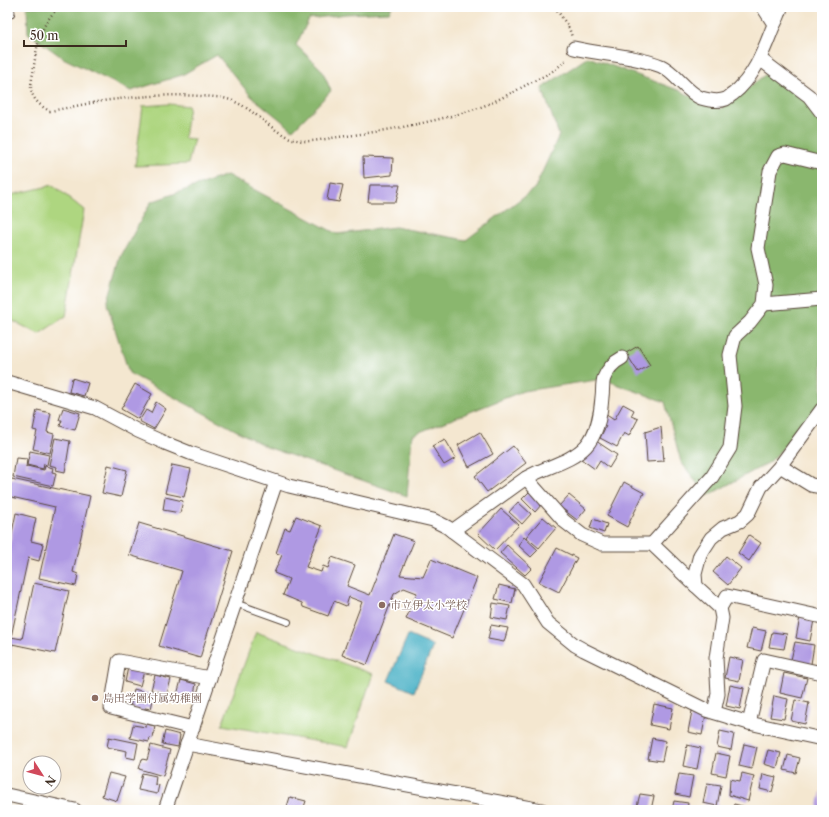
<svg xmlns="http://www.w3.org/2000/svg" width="829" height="817" font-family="'Libre Caslon Text','Noto Serif JP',serif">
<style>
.green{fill:#aed680;stroke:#74804f}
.forest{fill:#8ab76e;stroke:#627046}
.water{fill:#48b1c6;stroke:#426e72}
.building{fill:#af99e3}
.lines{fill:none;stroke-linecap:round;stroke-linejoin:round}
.service-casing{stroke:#574639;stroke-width:8}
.minor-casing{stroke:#574639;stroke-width:15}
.path{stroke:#574639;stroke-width:2.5;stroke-dasharray:1 3;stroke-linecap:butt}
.service{stroke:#fff;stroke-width:6}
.minor{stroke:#fff;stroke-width:13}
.education-dot{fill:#8d6e63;stroke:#fff;stroke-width:1.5}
.labels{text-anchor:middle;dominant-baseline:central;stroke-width:3;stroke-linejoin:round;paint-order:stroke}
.education-label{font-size:11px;fill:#785e54;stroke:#fff;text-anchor:start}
</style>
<rect width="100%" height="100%" fill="#fff"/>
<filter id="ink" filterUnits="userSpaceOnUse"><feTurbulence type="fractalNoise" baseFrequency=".025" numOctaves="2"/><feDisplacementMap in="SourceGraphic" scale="8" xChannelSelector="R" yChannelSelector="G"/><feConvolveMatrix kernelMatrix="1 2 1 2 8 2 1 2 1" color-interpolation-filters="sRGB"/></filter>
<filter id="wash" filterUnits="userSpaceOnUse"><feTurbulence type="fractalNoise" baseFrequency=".012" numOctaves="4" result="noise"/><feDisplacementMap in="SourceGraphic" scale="16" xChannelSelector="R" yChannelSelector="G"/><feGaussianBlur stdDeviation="0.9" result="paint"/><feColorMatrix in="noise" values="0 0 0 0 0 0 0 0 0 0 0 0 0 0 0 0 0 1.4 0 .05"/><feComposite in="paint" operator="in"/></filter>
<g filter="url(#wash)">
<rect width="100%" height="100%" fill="#f4e7d0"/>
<!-- green -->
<g class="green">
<polygon points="169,104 189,106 184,138 194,139 188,164 135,166 143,106"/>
<polygon points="53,185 84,210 66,316 39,334 7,318 7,196"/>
<polygon points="256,632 373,674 348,747 222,725"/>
</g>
<!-- forest -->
<g class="forest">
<polygon points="27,7 392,7 389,12 346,14 309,19 296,45 322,70 331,91 293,130 251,96 217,55 182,75 131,91 63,58 28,33"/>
<polygon points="588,57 678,90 720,109 774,68 822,115 822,407 770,462 707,496 681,462 665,402 603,379 523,391 412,435 407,496 267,447 129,373 107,304 121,256 151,202 227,175 337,234 395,227 466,240 535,188 559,135 542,88"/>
</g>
<!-- water -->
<polygon class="water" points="408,635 433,646 414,692 388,681"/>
<g id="blocks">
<!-- building -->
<g class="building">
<polygon points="363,157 393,158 392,175 364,178"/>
<polygon points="330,183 343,185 339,202 327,200"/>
<polygon points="370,185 400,185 396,202 368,202"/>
<polygon points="638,346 650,365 638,372 626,353"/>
<polygon points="72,378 88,383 84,396 69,392"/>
<polygon points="135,384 152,394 138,419 121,409"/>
<polygon points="156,402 166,409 154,429 139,421 146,410 151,413"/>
<polygon points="623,404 634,410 631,416 638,419 629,436 624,433 617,447 600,438 606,426 600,423 605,414 614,420"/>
<polygon points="63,408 80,413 75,430 60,426 62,420 59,420"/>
<polygon points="37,410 51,413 47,432 54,434 50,453 33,449 37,431 33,430"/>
<polygon points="661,427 664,461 647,462 645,432"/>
<polygon points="480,432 493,454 469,467 458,445"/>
<polygon points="55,438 70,441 65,472 56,470 57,467 49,465"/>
<polygon points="445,439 456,458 444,465 432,446"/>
<polygon points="593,439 617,455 609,468 600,461 595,469 581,459"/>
<polygon points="513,446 526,463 487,492 475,476"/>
<polygon points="30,451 49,455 47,465 44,464 43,469 27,465"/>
<polygon points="16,458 27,459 26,468 27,466 44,470 45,466 53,468 52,472 56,473 53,486 13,477"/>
<polygon points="108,465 127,470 121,497 102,493"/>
<polygon points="172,465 191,469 184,497 165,493"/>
<polygon points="7,478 90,496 73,572 78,574 76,586 39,578 55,507 7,496"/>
<polygon points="624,482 644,493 627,527 607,516"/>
<polygon points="529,492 542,504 535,512 522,499"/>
<polygon points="569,495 586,509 577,520 559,506"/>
<polygon points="165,497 183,501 180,513 163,510"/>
<polygon points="518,502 531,514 522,524 509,512"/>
<polygon points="501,509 519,525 495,550 478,534"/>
<polygon points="16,513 36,518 31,541 43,544 39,561 28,558 11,637 22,639 34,583 69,591 55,653 12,644 8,666 7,557"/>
<polygon points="296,516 322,526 306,567 321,572 323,566 328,568 332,557 355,565 347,586 370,595 394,534 414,541 400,575 423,577 431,559 477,578 452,638 406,619 417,593 404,588 394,594 367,665 342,655 362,602 349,597 346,606 334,601 328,616 303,607 302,603 283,595 289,579 274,573 282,555 276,553 285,528 290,530"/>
<polygon points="543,517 556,528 539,548 526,537"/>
<polygon points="593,519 607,524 604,533 590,528"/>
<polygon points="139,523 233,551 200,658 159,646 182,571 129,555"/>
<polygon points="749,535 761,543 749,561 738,553"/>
<polygon points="524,537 538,550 531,557 518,545"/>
<polygon points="507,545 532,568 525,575 500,553"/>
<polygon points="557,548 577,558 559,592 539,582"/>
<polygon points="726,556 741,568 728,585 713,572"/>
<polygon points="499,585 515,589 512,603 495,599"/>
<polygon points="493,603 510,606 507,620 491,617"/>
<polygon points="800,617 814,620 810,641 796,638"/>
<polygon points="491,625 508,628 504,642 488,639"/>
<polygon points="752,628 766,631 761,651 747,648"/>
<polygon points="772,632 787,634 784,649 769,647"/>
<polygon points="795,642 814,645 811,664 791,660"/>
<polygon points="729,657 743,660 739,681 725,678"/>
<polygon points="128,667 144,671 140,686 125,682"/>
<polygon points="784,673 807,678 802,698 780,693"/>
<polygon points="155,675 171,679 167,694 151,690"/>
<polygon points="181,680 196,684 193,699 177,695"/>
<polygon points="730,685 744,688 740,709 726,706"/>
<polygon points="134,689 154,695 151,709 145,708 144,712 130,708"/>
<polygon points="774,696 788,699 784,719 770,717"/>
<polygon points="795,700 809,703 805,724 791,721"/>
<polygon points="654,704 673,708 669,729 650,725"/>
<polygon points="692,711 706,714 702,735 688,732"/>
<polygon points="146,724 155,726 153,738 150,737 149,742 130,738 133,725 146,727"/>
<polygon points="165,731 180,735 178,747 162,744"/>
<polygon points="720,731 734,734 731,750 717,747"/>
<polygon points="109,737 138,743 135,759 126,757 127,751 107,747"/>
<polygon points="652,738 666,741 662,761 648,759"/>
<polygon points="744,744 757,747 752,769 739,766"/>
<polygon points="151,745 170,750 163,776 139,769 142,759 147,760"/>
<polygon points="687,745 701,748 697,769 683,766"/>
<polygon points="768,750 781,753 777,768 764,764"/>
<polygon points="716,753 730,756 726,776 712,773"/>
<polygon points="788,755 800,758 796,773 784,770"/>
<polygon points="109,773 125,777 117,801 102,796"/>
<polygon points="142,773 156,776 155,784 159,785 157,794 138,790"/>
<polygon points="742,773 754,776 748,801 729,795 730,779 740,781"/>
<polygon points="679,774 693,776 689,797 675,794"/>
<polygon points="763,774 776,777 772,792 760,789"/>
<polygon points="707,783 721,785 717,806 703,803"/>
<polygon points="821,791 822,810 817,810"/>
<polygon points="640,794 654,796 651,810 636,810"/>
<polygon points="290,797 306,801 303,810 286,810"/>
<polygon points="674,801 688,803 687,810 672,810"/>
<polygon points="734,804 746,807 746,810 732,810"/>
</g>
</g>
</g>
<g filter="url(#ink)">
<use href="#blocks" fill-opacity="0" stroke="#574639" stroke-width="1"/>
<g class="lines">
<!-- service casing -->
<g class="service-casing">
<polyline id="service" points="235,603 288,622"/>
</g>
<!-- minor casing -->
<g class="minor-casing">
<g id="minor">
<polyline points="763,7 774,24"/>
<polyline points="7,12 8,12"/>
<path d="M574 48C603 55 633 55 661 66 675 72 686 92 701 98 708 100 719 102 726 99 728 98 731 95 733 94 753 78 762 55 771 32 774 23 780 16 781 7"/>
<polyline points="760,59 809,96 822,113"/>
<polyline points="764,304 822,299"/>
<polyline points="7,382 95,408 138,431 165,443 190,453 289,486 433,520 447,527 523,584 548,623 575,645 584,650 706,710 749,723 822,739"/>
<polyline points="780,466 811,485 822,487"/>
<polyline points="526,478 564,521 582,535 602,544 652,544 696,586"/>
<path d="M452 531 526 478C546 466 570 463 586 446 597 434 601 412 602 397 603 391 602 383 604 378 607 370 614 362 622 358"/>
<polyline points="652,544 712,477 730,448 735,406 730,355 735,336 750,322 764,304 766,285 758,248 770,171 778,156 785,154 822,163"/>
<polyline points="720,608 727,596 822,617"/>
<polyline points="714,712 718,694 716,658 722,618 720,608 696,586 695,574 700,555 711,538 723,528 740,521 748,514 761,487 780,466 822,409"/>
<polyline points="749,723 764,660 822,673"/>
<polyline points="193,728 111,708 119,661 210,678"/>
<polyline points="187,744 542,810"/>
<polyline points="7,795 75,810"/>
<polyline points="165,810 276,482"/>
</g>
</g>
<!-- path -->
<g class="path">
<path d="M61 7C40 20 36 50 33 73 32 78 31 84 31 88 32 99 41 107 50 111 73 107 96 101 119 99 150 95 184 94 215 97 253 99 270 138 303 141 314 142 328 138 339 137 385 131 431 123 475 109 494 103 513 92 530 83 544 76 558 70 567 58"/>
<polyline points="555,7 569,28 572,37"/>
</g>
<!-- service -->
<use href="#service" class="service"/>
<!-- minor -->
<use href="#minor" class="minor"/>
</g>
</g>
<!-- markers -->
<g class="education-dot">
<circle cx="382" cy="605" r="4"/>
<circle cx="95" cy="698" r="4"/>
</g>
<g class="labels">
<!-- education labels -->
<g class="education-label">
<text x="390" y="605">市立伊太小学校</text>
<text x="103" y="698">島田学園付属幼稚園</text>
</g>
</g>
<!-- margin -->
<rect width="829" height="817" fill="none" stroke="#fff" stroke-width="24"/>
<!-- north arrow -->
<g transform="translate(42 775) rotate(126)"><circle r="19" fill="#ffffff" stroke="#b1aaa5"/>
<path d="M0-3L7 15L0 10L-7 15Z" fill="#d1495b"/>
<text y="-6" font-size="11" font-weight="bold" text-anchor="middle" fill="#3b2a1e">N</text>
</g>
<!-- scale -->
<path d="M24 40v6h102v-6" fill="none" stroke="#3b2a1e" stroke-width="2"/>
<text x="30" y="40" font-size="12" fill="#3b2a1e" stroke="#ffffff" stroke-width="3" paint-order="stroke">50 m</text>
</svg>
